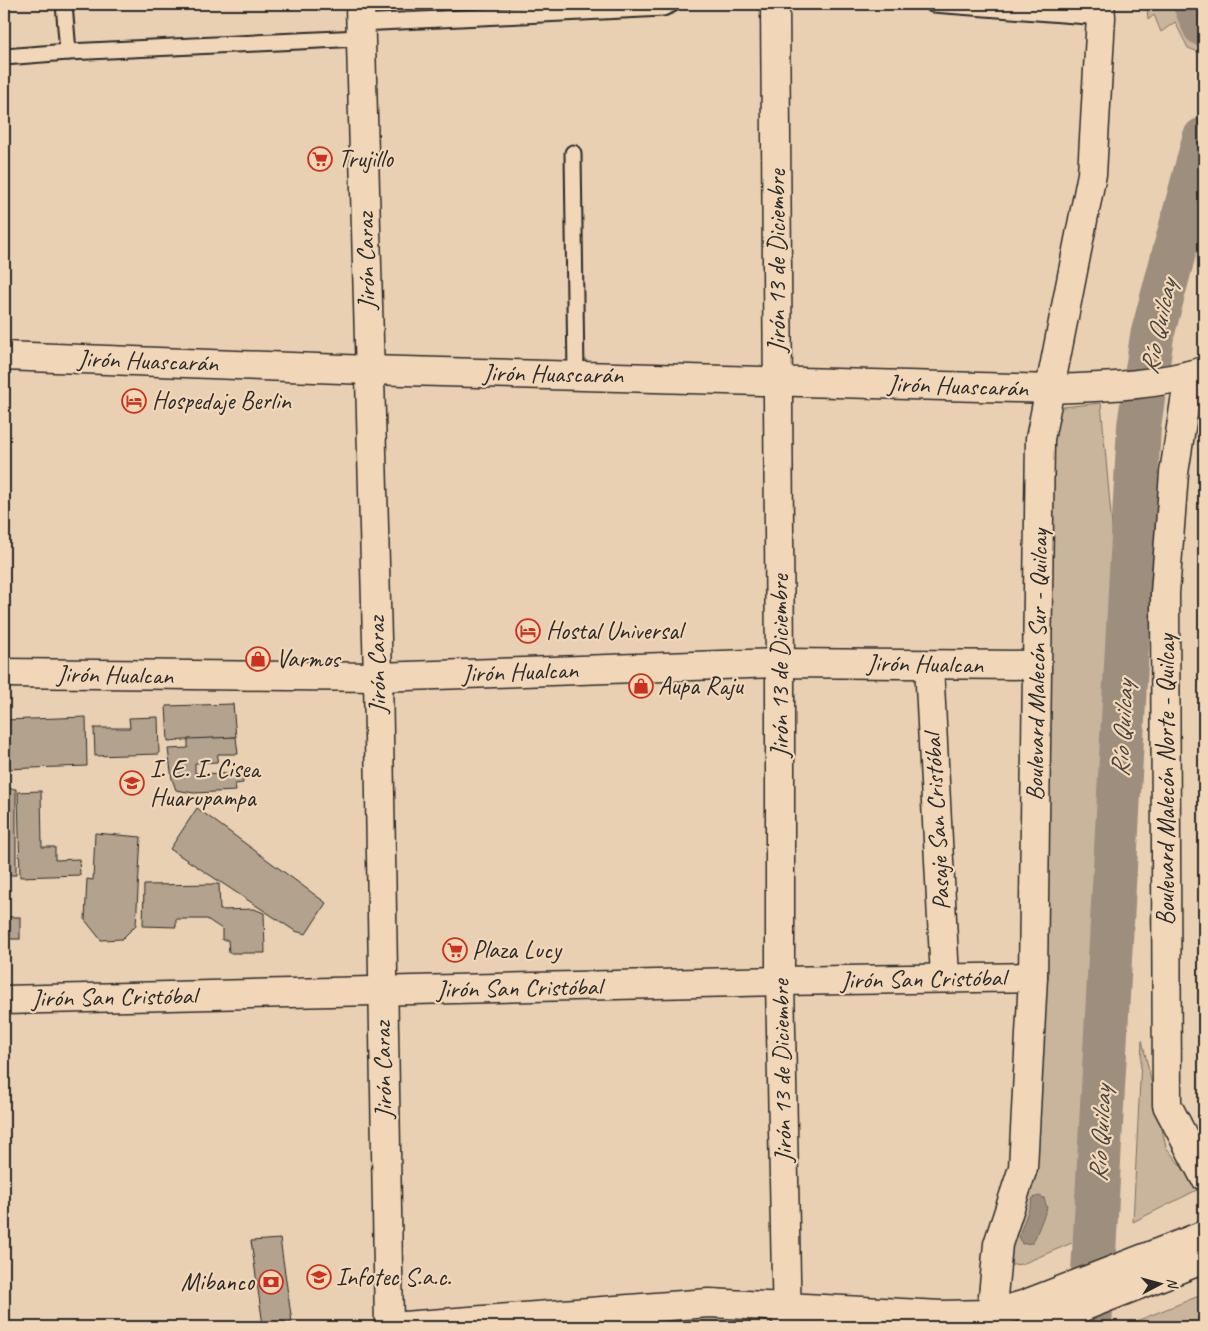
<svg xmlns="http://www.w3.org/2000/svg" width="1208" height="1331" font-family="Caveat,sans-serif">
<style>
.green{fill:#c9b59c;stroke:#7a7064}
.water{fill:#9e8e7d;stroke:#70665c}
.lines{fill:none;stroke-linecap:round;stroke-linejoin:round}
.river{stroke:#9e8e7d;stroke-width:44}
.building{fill:#b3a28d;stroke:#2b2b2b}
.lane-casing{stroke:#2b2b2b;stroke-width:19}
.street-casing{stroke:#2b2b2b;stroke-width:31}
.secondary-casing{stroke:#2b2b2b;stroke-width:31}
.lane{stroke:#f1d7b8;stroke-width:15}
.street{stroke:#f1d7b8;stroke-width:28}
.secondary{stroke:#f1d7b8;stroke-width:28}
.labels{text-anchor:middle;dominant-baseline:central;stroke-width:4.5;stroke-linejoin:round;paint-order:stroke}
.poi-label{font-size:25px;fill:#2b2b2b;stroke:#f1d7b8;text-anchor:start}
.street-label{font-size:25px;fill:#2b2b2b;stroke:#f1d7b8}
.water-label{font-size:26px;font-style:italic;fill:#484440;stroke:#f1d7b8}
</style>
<rect width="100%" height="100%" fill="#e9d0b2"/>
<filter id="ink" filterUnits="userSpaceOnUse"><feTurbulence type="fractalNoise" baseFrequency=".02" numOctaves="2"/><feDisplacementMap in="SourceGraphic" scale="10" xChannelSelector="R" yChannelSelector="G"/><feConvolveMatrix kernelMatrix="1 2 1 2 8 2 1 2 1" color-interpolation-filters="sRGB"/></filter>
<g filter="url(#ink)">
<!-- green -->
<g class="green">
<path d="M1149 4H1189C1195 17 1208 39 1201 53L1188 48 1175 22 1161 32 1154 15 1148 20 1147 5Z"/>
<polygon points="1101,403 1113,538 1096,1009 1089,1129 1074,1242 1022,1264 1002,1266 1028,1181 1053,408"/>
<polygon points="1142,1040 1166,1147 1199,1189 1133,1222"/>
<polygon points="1204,1294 1204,1327 1133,1327 1134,1322"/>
<polygon points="736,1306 734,1327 406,1327"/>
</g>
<!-- water -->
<polygon class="water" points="1039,1196 1044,1198 1047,1208 1033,1243 1022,1244 1019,1235 1033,1198"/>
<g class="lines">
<!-- river -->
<g class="river">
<polyline points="1195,4 1204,25"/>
<polyline points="1090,1327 1139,426 1152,336 1204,139"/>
</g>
</g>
<!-- building -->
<g class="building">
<polygon points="233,704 236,737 168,741 166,706"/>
<polygon points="86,717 87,766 4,769 4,720"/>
<polygon points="158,717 159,754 95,756 94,728 130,728 129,718"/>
<polygon points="236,737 238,754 218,754 217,762 195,763 195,773 242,774 243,783 235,784 236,791 194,793 176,790 172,779 168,749 188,748 188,739"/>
<polygon points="4,788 16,789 16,875 4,875"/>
<polygon points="41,791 42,847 55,847 55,860 79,859 80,875 20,877 18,792"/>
<polygon points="197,808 326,903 306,934 295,931 170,849"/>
<polygon points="95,833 141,837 136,925 122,939 101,940 85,920 87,879 93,880"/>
<polygon points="219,884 220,910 254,909 264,913 265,953 229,953 228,940 222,940 222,929 207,919 176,919 176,927 143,926 144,885"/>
<rect x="4" y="917" width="16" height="22"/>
<polygon points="280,1239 292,1322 263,1325 251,1241"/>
</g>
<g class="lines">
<!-- lane casing -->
<g class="lane-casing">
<g id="lane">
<polyline points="64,4 68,52"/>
<polyline points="933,4 1101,17"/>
<polyline points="360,23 663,8 672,4"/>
<polyline points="4,57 68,52 360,38"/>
<polyline points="573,153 576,374"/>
</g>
</g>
<!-- street casing -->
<g class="street-casing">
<g id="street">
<polyline points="360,4 378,677 389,1327"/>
<polyline points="775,4 780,663 780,981 787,1327"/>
<polyline points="1189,375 1174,473 1165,593 1167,1105 1204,1176"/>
<polyline points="929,665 945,978"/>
<polyline points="4,673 378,677 780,663 1036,665"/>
<polyline points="4,1000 780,981 1033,977"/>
<polyline points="990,1327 998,1244 1023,1168 1033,977 1040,439 1092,174 1101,17 1100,4"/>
</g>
</g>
<!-- secondary casing -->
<g class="secondary-casing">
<g id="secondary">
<path d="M4 356 368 370 1051 389C1102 387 1155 386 1204 371"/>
<polyline points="390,1327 709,1303 941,1315 991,1314 1023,1305 1204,1235"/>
<polyline points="1032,1327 1204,1259"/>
</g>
</g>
<!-- lane -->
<use href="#lane" class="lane"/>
<!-- street -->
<use href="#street" class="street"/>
<!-- secondary -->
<use href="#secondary" class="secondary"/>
</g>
</g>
<!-- icons -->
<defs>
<g id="supermarket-ring" transform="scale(1.25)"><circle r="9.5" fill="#f1d7b8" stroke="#c8321e" stroke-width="1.5"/><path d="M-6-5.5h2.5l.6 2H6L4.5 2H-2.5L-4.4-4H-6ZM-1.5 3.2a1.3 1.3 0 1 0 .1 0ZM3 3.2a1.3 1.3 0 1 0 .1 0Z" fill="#c8321e"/></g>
<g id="hotel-ring" transform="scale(1.25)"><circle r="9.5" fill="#f1d7b8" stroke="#c8321e" stroke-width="1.5"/><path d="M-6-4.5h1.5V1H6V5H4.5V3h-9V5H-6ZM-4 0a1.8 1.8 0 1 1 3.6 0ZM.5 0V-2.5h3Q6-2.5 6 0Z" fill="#c8321e"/></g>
<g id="shop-ring" transform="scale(1.25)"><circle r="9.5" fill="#f1d7b8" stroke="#c8321e" stroke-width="1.5"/><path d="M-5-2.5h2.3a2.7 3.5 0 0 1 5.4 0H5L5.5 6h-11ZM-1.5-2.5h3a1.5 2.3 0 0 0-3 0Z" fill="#c8321e"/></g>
<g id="school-ring" transform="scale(1.25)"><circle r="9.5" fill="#f1d7b8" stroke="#c8321e" stroke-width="1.5"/><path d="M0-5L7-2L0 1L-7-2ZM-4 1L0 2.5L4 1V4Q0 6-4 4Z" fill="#c8321e"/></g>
<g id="bank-ring" transform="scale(1.25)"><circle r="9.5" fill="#f1d7b8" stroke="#c8321e" stroke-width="1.5"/><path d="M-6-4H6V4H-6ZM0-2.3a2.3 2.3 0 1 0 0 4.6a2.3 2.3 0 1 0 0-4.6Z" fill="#c8321e"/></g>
</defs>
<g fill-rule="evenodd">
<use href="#supermarket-ring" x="320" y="159"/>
<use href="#hotel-ring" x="134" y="401"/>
<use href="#hotel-ring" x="528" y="631"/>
<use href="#shop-ring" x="258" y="659"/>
<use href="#shop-ring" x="641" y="686"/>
<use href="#school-ring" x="132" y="783"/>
<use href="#supermarket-ring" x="455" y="950"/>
<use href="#school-ring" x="319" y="1277"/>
<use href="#bank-ring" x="271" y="1282"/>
</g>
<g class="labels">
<!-- poi labels -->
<g class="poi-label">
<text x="338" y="159">Trujillo</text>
<text x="152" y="401">Hospedaje Berlin</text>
<text x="546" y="631">Hostal Universal</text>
<text x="276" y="659">Varmos</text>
<text x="658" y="686">Aupa Raju</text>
<text x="150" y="769">I. E. I. Cisea<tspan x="150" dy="29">Huarupampa</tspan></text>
<text x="472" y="950">Plaza Lucy</text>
<text x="336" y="1277">Infotec S.a.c.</text>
<text x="254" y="1282" text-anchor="end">Mibanco</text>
</g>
<!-- street labels -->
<g class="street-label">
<text transform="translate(366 261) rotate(-91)">Jirón Caraz</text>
<text transform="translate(777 261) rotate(-90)">Jirón 13 de Diciembre</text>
<text transform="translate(148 361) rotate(2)">Jirón Huascarán</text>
<text transform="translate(553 374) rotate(1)">Jirón Huascarán</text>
<text transform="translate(958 386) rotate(2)">Jirón Huascarán</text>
<text transform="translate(925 664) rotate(1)">Jirón Hualcan</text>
<text transform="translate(377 665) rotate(-91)">Jirón Caraz</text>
<text transform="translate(1037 665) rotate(-89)">Boulevard Malecón Sur - Quilcay</text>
<text transform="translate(780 666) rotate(-90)">Jirón 13 de Diciembre</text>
<text transform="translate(520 672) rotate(-2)">Jirón Hualcan</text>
<text transform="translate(115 675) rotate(1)">Jirón Hualcan</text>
<text transform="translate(1166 780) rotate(-90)">Boulevard Malecón Norte - Quilcay</text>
<text transform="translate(937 822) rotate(-93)">Pasaje San Cristóbal</text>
<text transform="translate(923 979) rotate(-1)">Jirón San Cristóbal</text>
<text transform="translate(519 988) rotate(-1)">Jirón San Cristóbal</text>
<text transform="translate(114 997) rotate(-1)">Jirón San Cristóbal</text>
<text transform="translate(383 1070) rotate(-91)">Jirón Caraz</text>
<text transform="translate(782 1071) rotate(-91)">Jirón 13 de Diciembre</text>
</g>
<!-- water labels -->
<g class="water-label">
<text transform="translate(1158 327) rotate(-78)">Río Quilcay</text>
<text transform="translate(1122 729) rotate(-87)">Río Quilcay</text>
<text transform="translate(1100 1134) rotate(-87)">Río Quilcay</text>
</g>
</g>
<!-- margin -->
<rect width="1208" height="1331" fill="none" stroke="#f1d7b8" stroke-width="20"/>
<rect x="10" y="10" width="1188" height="1311" fill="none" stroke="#2b2b2b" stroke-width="2" filter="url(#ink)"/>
<!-- north arrow -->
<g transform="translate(1160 1284) rotate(84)" stroke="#f1d7b8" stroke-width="4" paint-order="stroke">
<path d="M0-4L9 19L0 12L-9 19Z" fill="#2b2b2b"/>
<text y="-8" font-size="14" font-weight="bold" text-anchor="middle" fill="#2b2b2b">N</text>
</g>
</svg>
